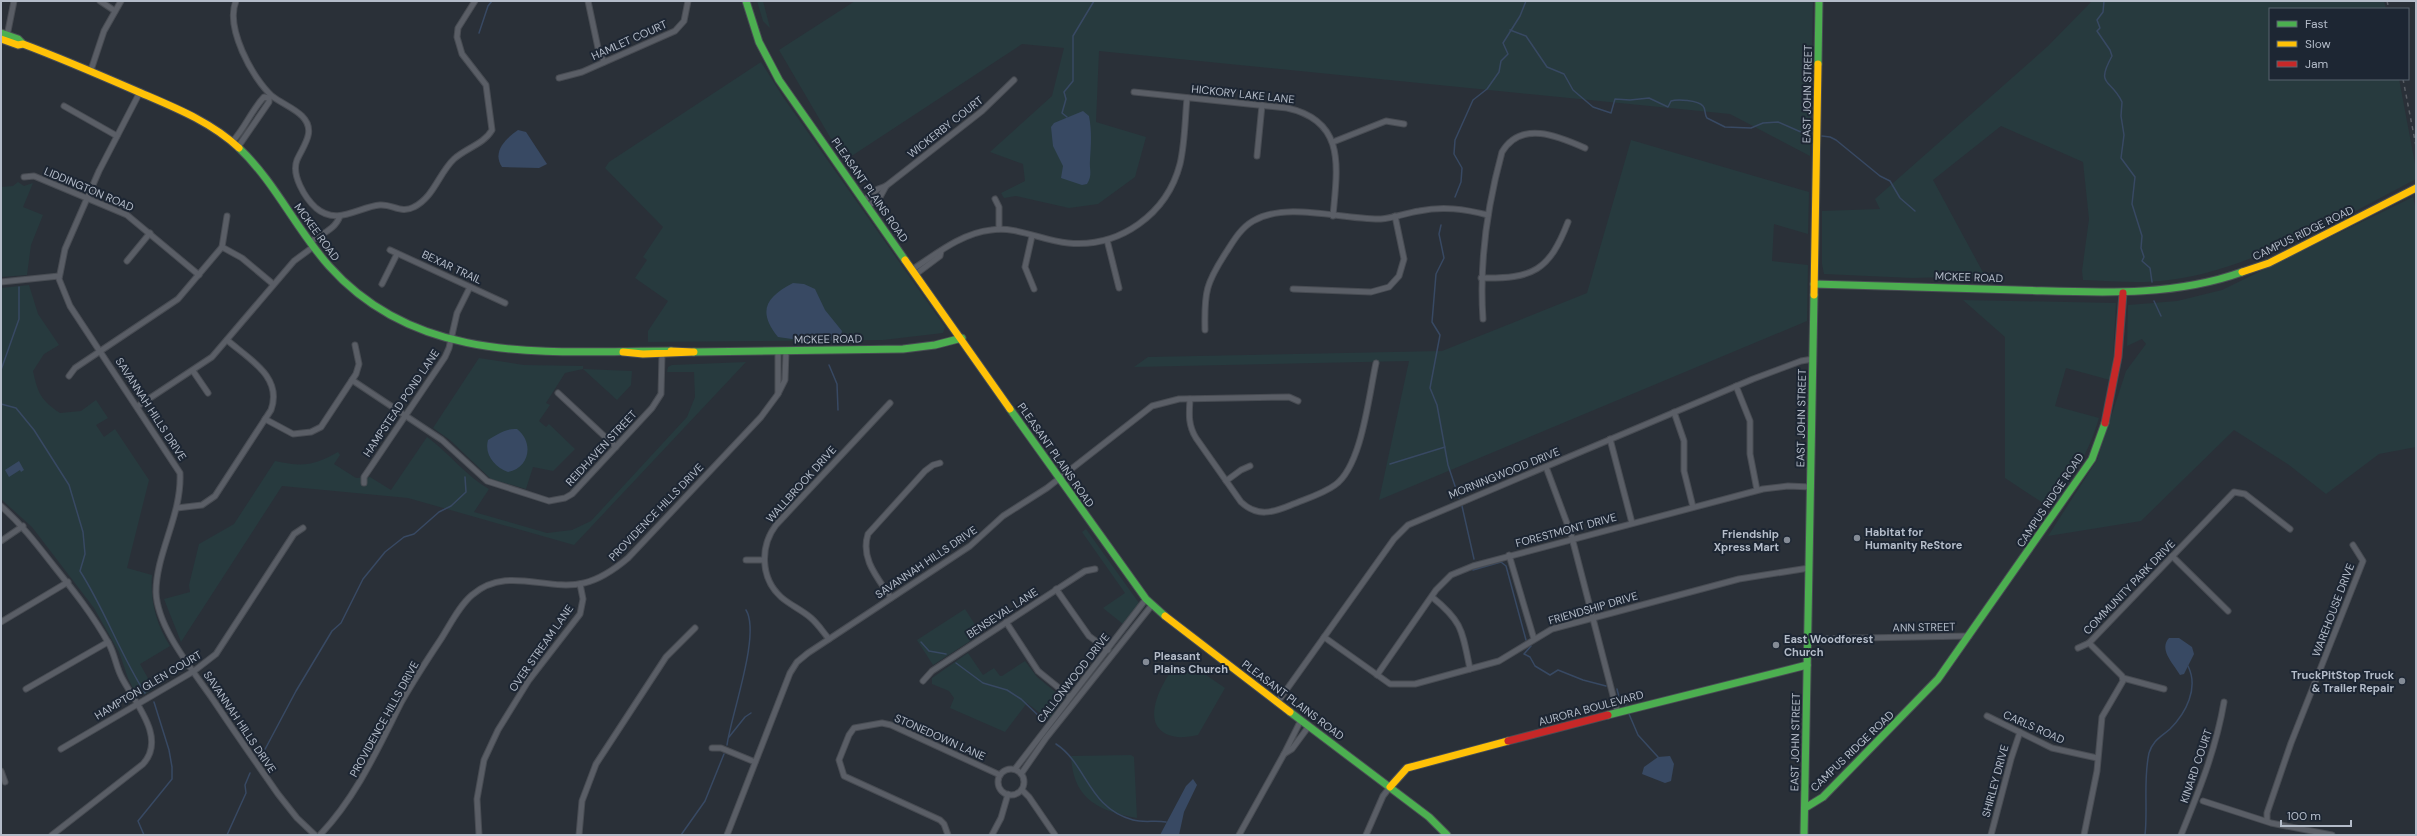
<svg xmlns="http://www.w3.org/2000/svg" width="2417" height="836" font-family="'DM Sans',sans-serif">
<style>
.green{fill:#273a3e}
.water{fill:#384963}
.lines{fill:none;stroke-linecap:round;stroke-linejoin:round}
.stream{stroke:#384963;stroke-width:1.5}
.street-casing{stroke:#484c53;stroke-width:7}
.fast-casing{stroke:#484c53;stroke-width:9}
.slow-casing{stroke:#484c53;stroke-width:9}
.jam-casing{stroke:#484c53;stroke-width:9}
.street{stroke:#5a5e66;stroke-width:5}
.fast{stroke:#4caf50;stroke-width:7}
.slow{stroke:#ffc107;stroke-width:7}
.jam{stroke:#c62828;stroke-width:7}
.rail{stroke:#595d64;stroke-width:1.5;stroke-dasharray:4 4;stroke-linecap:butt}
.poi-dot{fill:#848b96;stroke:#1d2633;stroke-width:1.5}
.labels{text-anchor:middle;dominant-baseline:central;stroke-width:4;stroke-linejoin:round;paint-order:stroke}
.street-label{font-size:11px;fill:#b4bcc9;stroke:#1d2633}
.poi-label{font-size:11px;font-weight:bold;fill:#b4bcc9;stroke:#1d2633;text-anchor:start}
</style>
<rect width="100%" height="100%" fill="#2a3038"/>
<!-- green -->
<g class="green">
<polygon points="757,1 763,1 770,28 763,21"/>
<polygon points="855,1 1813,1 1810,156 1730,114 1099,51 1096,122 1146,137 1135,177 1098,204 1069,208 1016,196 1004,198 1001,193 1025,181 1023,164 990,152 1052,96 1064,48 1022,44 844,161 779,50"/>
<path d="M2092 1H2384L2386 9H2270V79H2399L2416 169V179L2301 240 2299 237C2257 257 2216 274 2169 280 2140 284 2111 281 2083 280L2082 271 2089 219 2083 162 2001 126 1933 180 1985 276 1912 278 1824 274 1822 264V211L1880 209 1875 199 2048 46Z"/>
<polygon points="761,62 783,97 945,327 943,333 883,340 648,342 648,331 668,301 635,278 647,260 643,257 663,227 605,168 609,162"/>
<polygon points="1631,140 1809,192 1808,234 1774,224 1772,261 1808,265 1807,321 1379,500 1409,361 1134,367 1148,357 1442,351 1587,293"/>
<polygon points="18,182 24,186 33,183 23,207 43,215 31,245 27,275 1,277 1,187 13,186"/>
<polygon points="2413,197 2416,210 2416,447 2379,454 2326,494 2289,465 2234,430 2141,521 2048,536 2097,460 2126,371 2146,344 2142,339 2127,346 2128,305 2177,301 2222,290"/>
<path d="M29 285 38 314 59 345 44 354 33 371C38 394 41 400 60 413L81 411 96 400 108 418 96 425 104 437 115 429 149 480 127 568 152 575C150 600 156 625 170 646L140 664 154 689 141 696 136 694 128 678 119 652 94 608 32 527 1 499V288Z"/>
<path d="M1963 300 2116 303 2113 357 2110 380 2066 368 2055 406 2099 418C2088 455 2073 477 2052 509L2005 478V337Z"/>
<polygon points="479,358 524,365 583,366 583,369 632,371 631,385 617,400 583,369 565,373 546,403 550,405 539,421 546,427 549,424 575,449 553,471 533,467 526,489 491,479 450,440 433,428"/>
<path d="M746 362 574 545 408 498 282 486 181 642 164 599 190 592 189 585 199 544 234 524 275 461C303 467 313 466 338 452L340 455 334 464 356 478 370 477 391 490 427 437C449 453 466 476 489 489L474 512 547 533 572 530 591 521 687 417 695 397 694 372H667L668 367 672 365Z"/>
<polygon points="1086,529 1139,603 1123,624 1103,608 1125,593 1082,532"/>
<polygon points="965,609 981,634 933,665 917,640"/>
<polygon points="968,653 983,675 994,668 1000,676 1002,676 1025,661 1037,677 1064,699 1049,720 1027,703 1005,732 950,708 954,698 949,691 932,684 932,678"/>
<path d="M1190 664 1225 688 1198 735C1192 736 1183 738 1177 737 1138 731 1158 689 1172 670L1184 672Z"/>
<path d="M1131 755 1134 757 1137 818C1098 811 1073 799 1071 756Z"/>
</g>
<!-- water -->
<g class="water">
<path d="M1083 111 1089 116C1092 132 1091 144 1090 160 1089 169 1093 175 1087 184L1082 185 1061 178 1063 166 1053 146 1051 127 1054 123Z"/>
<path d="M518 130 526 132 547 164 539 168 502 167C492 152 505 139 518 130Z"/>
<path d="M793 283 804 284 815 289 825 310 842 331 840 340 806 341 778 337C757 311 766 297 793 283Z"/>
<path d="M517 429C534 442 530 468 508 472 495 467 484 455 488 440 496 435 506 428 517 429Z"/>
<polygon points="19,461 24,470 21,472 20,470 9,477 5,470"/>
<path d="M2169 638H2179L2192 647 2194 654 2184 674 2180 675 2178 672C2172 662 2159 649 2169 638Z"/>
<polygon points="1670,756 1674,764 1671,781 1665,783 1642,774 1644,767 1658,757"/>
<polygon points="1193,779 1197,785 1184,812 1179,835 1160,835 1186,786"/>
</g>
<g class="lines">
<!-- stream -->
<g class="stream">
<path d="M2104 1 2103 12 2097 20 2100 28 2097 31 2110 50 2112 56C2095 87 2111 78 2122 102L2121 116 2124 135 2121 158 2135 177 2132 204 2142 236 2141 248 2144 257 2142 261 2150 268 2152 282"/>
<path d="M1510 30 1526 36 1547 67 1564 74 1573 90 1593 107 1611 113 1615 99 1630 100 1649 98 1668 107 1671 101C1677 99 1698 100 1703 106 1706 109 1704 114 1707 118L1725 127 1751 128 1763 123 1778 122 1810 136"/>
<polyline points="479,33 488,6 492,1"/>
<polyline points="1067,117 1062,113 1066,99 1064,92 1073,81 1073,36 1094,1"/>
<polyline points="1822,136 1830,137 1836,140 1880,176 1890,181 1900,198 1915,211"/>
<polyline points="1455,197 1461,182 1462,168 1454,154 1455,140 1473,100 1487,89 1499,72 1501,61 1508,54 1503,43 1520,16 1526,1"/>
<polyline points="1441,225 1439,234 1444,258 1436,274 1432,322 1440,335 1430,388 1437,405 1448,465 1459,498"/>
<polyline points="2154,301 2161,316"/>
<polyline points="829,365 837,384 838,410"/>
<polyline points="1,370 19,319 19,287"/>
<path d="M1 404 16 408 34 430 69 485 83 532 85 554 80 571C105 610 120 654 145 693"/>
<polyline points="1390,464 1445,447"/>
<polyline points="1462,506 1474,559"/>
<polyline points="1473,570 1501,562 1506,566 1526,640"/>
<polyline points="921,642 929,651 946,654"/>
<polyline points="1531,646 1524,654 1530,657 1535,666 1550,675 1558,670 1583,680 1606,686"/>
<polyline points="956,663 983,683 1007,690 1021,699 1043,720"/>
<polyline points="1617,689 1619,697 1626,705"/>
<polyline points="1629,714 1638,735 1658,757"/>
<polyline points="729,737 745,717 751,713"/>
<path d="M1056 744C1087 764 1088 808 1133 820 1144 823 1155 820 1166 822"/>
<path d="M727 745C731 715 761 634 746 610"/>
<polyline points="262,755 296,691 332,631 341,623 363,579 385,552 404,537 414,534 439,512 451,506 466,492 465,477"/>
<polyline points="144,835 138,821 172,779 172,767 169,750 154,702"/>
<polyline points="227,835 246,793 245,785 250,773"/>
<polyline points="681,835 705,801 724,754"/>
<path d="M2145 835C2148 808 2143 780 2149 753 2153 740 2161 737 2170 729 2186 713 2199 688 2188 666"/>
</g>
<!-- street casing -->
<g class="street-casing">
<g id="street">
<polyline points="100,1 115,11"/>
<path d="M236 1C225 27 252 78 272 96 281 103 294 108 302 116 317 131 303 146 297 160 291 175 305 198 316 208 337 226 358 207 380 205 393 204 401 214 414 207 434 197 439 173 454 159 466 148 484 144 492 130L486 85 462 54 457 37 458 28 475 1"/>
<polyline points="588,1 598,48 604,62"/>
<polyline points="7,36 14,1"/>
<polyline points="91,70 104,31 121,1"/>
<polyline points="559,78 582,72 675,31 684,21 688,1"/>
<path d="M140 92 99 171 65 249 59 279 70 306 180 473C182 515 156 553 156 592 157 629 196 674 216 704 236 734 257 764 278 794L297 818 315 835"/>
<path d="M1134 92 1287 108C1347 121 1337 169 1333 216"/>
<polyline points="64,106 117,136"/>
<path d="M232 142C245 128 251 111 264 97L269 98V102L238 147"/>
<polyline points="1333,142 1386,121 1404,124"/>
<polyline points="1257,156 1262,105"/>
<polyline points="24,177 34,176 127,215 199,275"/>
<polyline points="995,199 999,207 999,229"/>
<polyline points="864,200 878,189 886,186 982,111 1014,80"/>
<polyline points="868,206 880,197 886,186"/>
<polyline points="1032,236 1025,267 1034,289"/>
<polyline points="1107,240 1119,288"/>
<path d="M310 242C321 234 335 230 340 216"/>
<polyline points="222,247 242,258 273,284"/>
<polyline points="390,250 505,303"/>
<polyline points="127,261 150,233"/>
<path d="M913 269C936 254 962 233 991 230 1017 226 1043 241 1068 243 1120 248 1167 214 1180 164 1185 143 1185 119 1187 98"/>
<polyline points="916,274 940,256 941,251"/>
<path d="M1481 278C1533 279 1549 271 1568 222"/>
<polyline points="1,282 59,276"/>
<polyline points="382,284 397,254"/>
<polyline points="1293,289 1371,292 1389,287 1399,276 1404,259 1395,216"/>
<path d="M1483 319C1479 262 1487 207 1502 152 1521 120 1558 136 1585 148"/>
<path d="M1205 330C1204 292 1206 283 1227 251 1234 240 1241 228 1253 221 1287 201 1342 220 1381 219 1394 218 1406 213 1419 211 1443 206 1464 209 1488 215"/>
<polyline points="778,351 778,394 785,380 786,351"/>
<polyline points="193,371 208,393"/>
<polyline points="69,376 75,368 178,299 222,247 227,216"/>
<polyline points="352,380 442,440 487,481 549,501 565,498 572,494 652,408 661,394 662,354"/>
<polyline points="1736,386 1750,421 1750,454 1757,490"/>
<polyline points="558,393 616,447"/>
<path d="M1190 399C1189 414 1188 425 1196 438L1241 502C1257 517 1272 513 1291 505 1305 499 1323 494 1335 485 1362 466 1369 394 1376 363"/>
<polyline points="138,406 212,357 294,261 313,247"/>
<polyline points="1674,412 1684,441 1684,471 1693,507"/>
<polyline points="265,419 293,434 311,432 321,427 356,374 359,364 355,345"/>
<polyline points="1610,439 1632,523"/>
<polyline points="1546,467 1571,534 1617,711"/>
<polyline points="1226,481 1241,470 1250,466"/>
<polyline points="364,483 364,477 445,357 449,348 457,313 470,287"/>
<path d="M1 506C22 525 35 542 53 565 73 590 93 615 109 644 115 655 116 667 122 678 135 703 167 738 143 764L52 835"/>
<path d="M177 508 202 505 215 496 271 410C283 377 249 359 227 340"/>
<polyline points="1,541 23,526"/>
<polyline points="1509,555 1534,639"/>
<polyline points="2172,556 2228,611"/>
<polyline points="746,560 764,560"/>
<polyline points="1056,589 1089,636 1108,650"/>
<path d="M1432 597C1463 622 1462 631 1470 669"/>
<path d="M891 598C878 578 860 559 868 534L925 471 933 465 940 463"/>
<polyline points="1,622 68,582"/>
<polyline points="1006,622 1038,671 1070,697"/>
<polyline points="1324,637 1390,684 1415,684 1499,661 1552,629 1739,579 1809,568"/>
<path d="M829 639C823 632 818 624 811 618 802 610 790 605 781 597 760 578 760 546 776 525L890 403"/>
<polyline points="1808,639 1969,636"/>
<polyline points="2089,643 2234,492 2245,494 2290,529"/>
<polyline points="2078,648 2089,643"/>
<polyline points="1377,675 1436,590 1451,575 1473,566 1763,489 1788,486 1811,487"/>
<polyline points="2123,678 2164,689"/>
<polyline points="923,681 932,671 1085,571 1095,569"/>
<polyline points="26,689 108,642"/>
<polyline points="1277,703 1394,539 1408,525 1753,379 1801,361 1813,359"/>
<polyline points="1987,716 2052,748 2097,758"/>
<polyline points="1301,720 1284,754 1292,749 1309,726"/>
<polyline points="712,748 721,748 755,762"/>
<polyline points="61,749 194,671 216,654 294,534 303,528"/>
<circle cx="1011" cy="782" r="13"/>
<polyline points="1015,769 1146,599"/>
<polyline points="1,771 5,782"/>
<polyline points="1021,774 1046,738 1152,605"/>
<polyline points="1022,790 1029,797 1055,835"/>
<polyline points="2203,801 2271,823 2332,835"/>
<polyline points="2267,820 2267,813 2291,743 2363,561 2353,545"/>
<path d="M320 835C357 796 378 748 402 701 414 680 427 660 441 639 450 625 459 606 472 595 507 565 546 592 584 583 601 579 615 569 628 558L761 417 778 394"/>
<polyline points="479,835 477,799 484,760 498,730 529,680 580,614 583,599 580,584"/>
<polyline points="579,835 582,801 596,764 666,657 695,628"/>
<polyline points="727,835 790,673 797,662 808,653 970,546 1003,516 1047,488 1152,406 1179,399 1289,397 1298,401"/>
<polyline points="948,835 944,824 940,820 844,776 839,760 849,735 854,728 882,723 891,725 1000,775"/>
<polyline points="992,835 1001,818 1008,794"/>
<polyline points="1239,835 1284,754"/>
<polyline points="1366,835 1383,796 1390,787"/>
<polyline points="1991,835 2011,759 2020,732"/>
<polyline points="2084,835 2097,771 2102,717 2123,681 2122,676 2089,643"/>
<path d="M2181 835C2199 791 2216 749 2224 702"/>
</g>
</g>
<!-- fast casing -->
<g class="fast-casing">
<g id="fast">
<polyline points="746,1 759,42 779,80 905,260"/>
<polyline points="1,33 18,39 23,44"/>
<polyline points="1818,64 1819,1"/>
<path d="M239 148C275 182 296 229 329 266 419 367 549 351 671 351"/>
<path d="M1814 284C1882 286 1949 288 2017 290 2092 292 2170 298 2242 272"/>
<polyline points="694,352 903,349 935,345 962,338"/>
<polyline points="1010,409 1146,599 1165,616"/>
<polyline points="1290,712 1429,817 1447,835"/>
<polyline points="1608,715 1807,665"/>
<polyline points="1805,808 1823,797 1938,679 2092,459 2105,423"/>
<polyline points="1804,835 1814,295"/>
</g>
</g>
<!-- slow casing -->
<g class="slow-casing">
<g id="slow">
<path d="M1 39 18 45 23 44C63 59 102 76 141 93 176 108 211 122 239 148"/>
<polyline points="905,260 1010,409"/>
<polyline points="2242,272 2269,263 2416,188"/>
<polyline points="1814,295 1818,64"/>
<polyline points="623,352 643,354 694,352 671,351"/>
<polyline points="1165,616 1290,712"/>
<polyline points="1390,787 1407,768 1508,741"/>
</g>
</g>
<!-- jam casing -->
<g class="jam-casing">
<g id="jam">
<polyline points="2105,423 2118,357 2123,293"/>
<polyline points="1508,741 1608,715"/>
</g>
</g>
<!-- street -->
<use href="#street" class="street"/>
<!-- fast -->
<use href="#fast" class="fast"/>
<!-- slow -->
<use href="#slow" class="slow"/>
<!-- jam -->
<use href="#jam" class="jam"/>
<!-- rail -->
<g class="rail">
<polyline points="2387,1 2389,9"/>
<polyline points="2403,79 2416,146"/>
</g>
</g>
<!-- markers -->
<g class="poi-dot">
<circle cx="1857" cy="538" r="4"/>
<circle cx="1787" cy="540" r="4"/>
<circle cx="1776" cy="645" r="4"/>
<circle cx="1146" cy="662" r="4"/>
<circle cx="2402" cy="681" r="4"/>
</g>
<g class="labels">
<!-- street labels -->
<g class="street-label">
<text transform="translate(629 40) rotate(-24)">HAMLET COURT</text>
<text transform="translate(1243 94) rotate(6)">HICKORY LAKE LANE</text>
<text transform="translate(1807 94) rotate(-89)">EAST JOHN STREET</text>
<text transform="translate(945 127) rotate(-38)">WICKERBY COURT</text>
<text transform="translate(89 189) rotate(23)">LIDDINGTON ROAD</text>
<text transform="translate(870 190) rotate(55)">PLEASANT PLAINS ROAD</text>
<text transform="translate(317 232) rotate(54)">MCKEE ROAD</text>
<text transform="translate(2303 233) rotate(-26)">CAMPUS RIDGE ROAD</text>
<text transform="translate(452 267) rotate(25)">BEXAR TRAIL</text>
<text transform="translate(1969 277) rotate(2)">MCKEE ROAD</text>
<text transform="translate(828 339) rotate(-1)">MCKEE ROAD</text>
<text transform="translate(401 403) rotate(-56)">HAMPSTEAD POND LANE</text>
<text transform="translate(151 409) rotate(57)">SAVANNAH HILLS DRIVE</text>
<text transform="translate(1801 418) rotate(-89)">EAST JOHN STREET</text>
<text transform="translate(601 448) rotate(-47)">REIDHAVEN STREET</text>
<text transform="translate(1056 455) rotate(55)">PLEASANT PLAINS ROAD</text>
<text transform="translate(1504 473) rotate(-22)">MORNINGWOOD DRIVE</text>
<text transform="translate(801 484) rotate(-48)">WALLBROOK DRIVE</text>
<text transform="translate(2050 500) rotate(-56)">CAMPUS RIDGE ROAD</text>
<text transform="translate(656 512) rotate(-46)">PROVIDENCE HILLS DRIVE</text>
<text transform="translate(1566 530) rotate(-15)">FORESTMONT DRIVE</text>
<text transform="translate(926 562) rotate(-34)">SAVANNAH HILLS DRIVE</text>
<text transform="translate(2129 587) rotate(-46)">COMMUNITY PARK DRIVE</text>
<text transform="translate(1593 608) rotate(-16)">FRIENDSHIP DRIVE</text>
<text transform="translate(2333 610) rotate(-69)">WAREHOUSE DRIVE</text>
<text transform="translate(1002 613) rotate(-33)">BENSEVAL LANE</text>
<text transform="translate(1924 627) rotate(-1)">ANN STREET</text>
<text transform="translate(541 648) rotate(-55)">OVER STREAM LANE</text>
<text transform="translate(1073 678) rotate(-52)">CALLONWOOD DRIVE</text>
<text transform="translate(148 685) rotate(-31)">HAMPTON GLEN COURT</text>
<text transform="translate(1293 700) rotate(37)">PLEASANT PLAINS ROAD</text>
<text transform="translate(1591 708) rotate(-15)">AURORA BOULEVARD</text>
<text transform="translate(384 719) rotate(-61)">PROVIDENCE HILLS DRIVE</text>
<text transform="translate(240 722) rotate(56)">SAVANNAH HILLS DRIVE</text>
<text transform="translate(2034 727) rotate(24)">CARLS ROAD</text>
<text transform="translate(940 737) rotate(24)">STONEDOWN LANE</text>
<text transform="translate(1795 742) rotate(-89)">EAST JOHN STREET</text>
<text transform="translate(1852 751) rotate(-44)">CAMPUS RIDGE ROAD</text>
<text transform="translate(2196 766) rotate(-71)">KINARD COURT</text>
<text transform="translate(1995 781) rotate(-75)">SHIRLEY DRIVE</text>
</g>
<!-- poi labels -->
<g class="poi-label">
<text x="1865" y="532">Habitat for<tspan x="1865" dy="13">Humanity ReStore</tspan></text>
<text x="1779" y="534" text-anchor="end">Friendship<tspan x="1779" dy="13">Xpress Mart</tspan></text>
<text x="1784" y="639">East Woodforest<tspan x="1784" dy="13">Church</tspan></text>
<text x="1154" y="656">Pleasant<tspan x="1154" dy="13">Plains Church</tspan></text>
<text x="2394" y="675" text-anchor="end">TruckPitStop Truck<tspan x="2394" dy="13">&amp; Trailer Repair</tspan></text>
</g>
</g>
<!-- border -->
<rect width="2417" height="836" fill="none" stroke="#b4bcc9" stroke-width="4"/>
<!-- legend -->
<rect x="2269" y="8" width="140" height="72" fill="#1d2633" stroke="#59626f"/>
<rect x="2277" y="21" width="20" height="6" fill="#4caf50" stroke="#59626f"/>
<text x="2305" y="28" font-size="12" fill="#b4bcc9">Fast</text>
<rect x="2277" y="41" width="20" height="6" fill="#ffc107" stroke="#59626f"/>
<text x="2305" y="48" font-size="12" fill="#b4bcc9">Slow</text>
<rect x="2277" y="61" width="20" height="6" fill="#c62828" stroke="#59626f"/>
<text x="2305" y="68" font-size="12" fill="#b4bcc9">Jam</text>
<!-- scale -->
<path d="M2281 820v6h70v-6" fill="none" stroke="#b4bcc9" stroke-width="2"/>
<text x="2287" y="820" font-size="12" fill="#b4bcc9" stroke="#1d2633" stroke-width="3" paint-order="stroke">100 m</text>
</svg>
